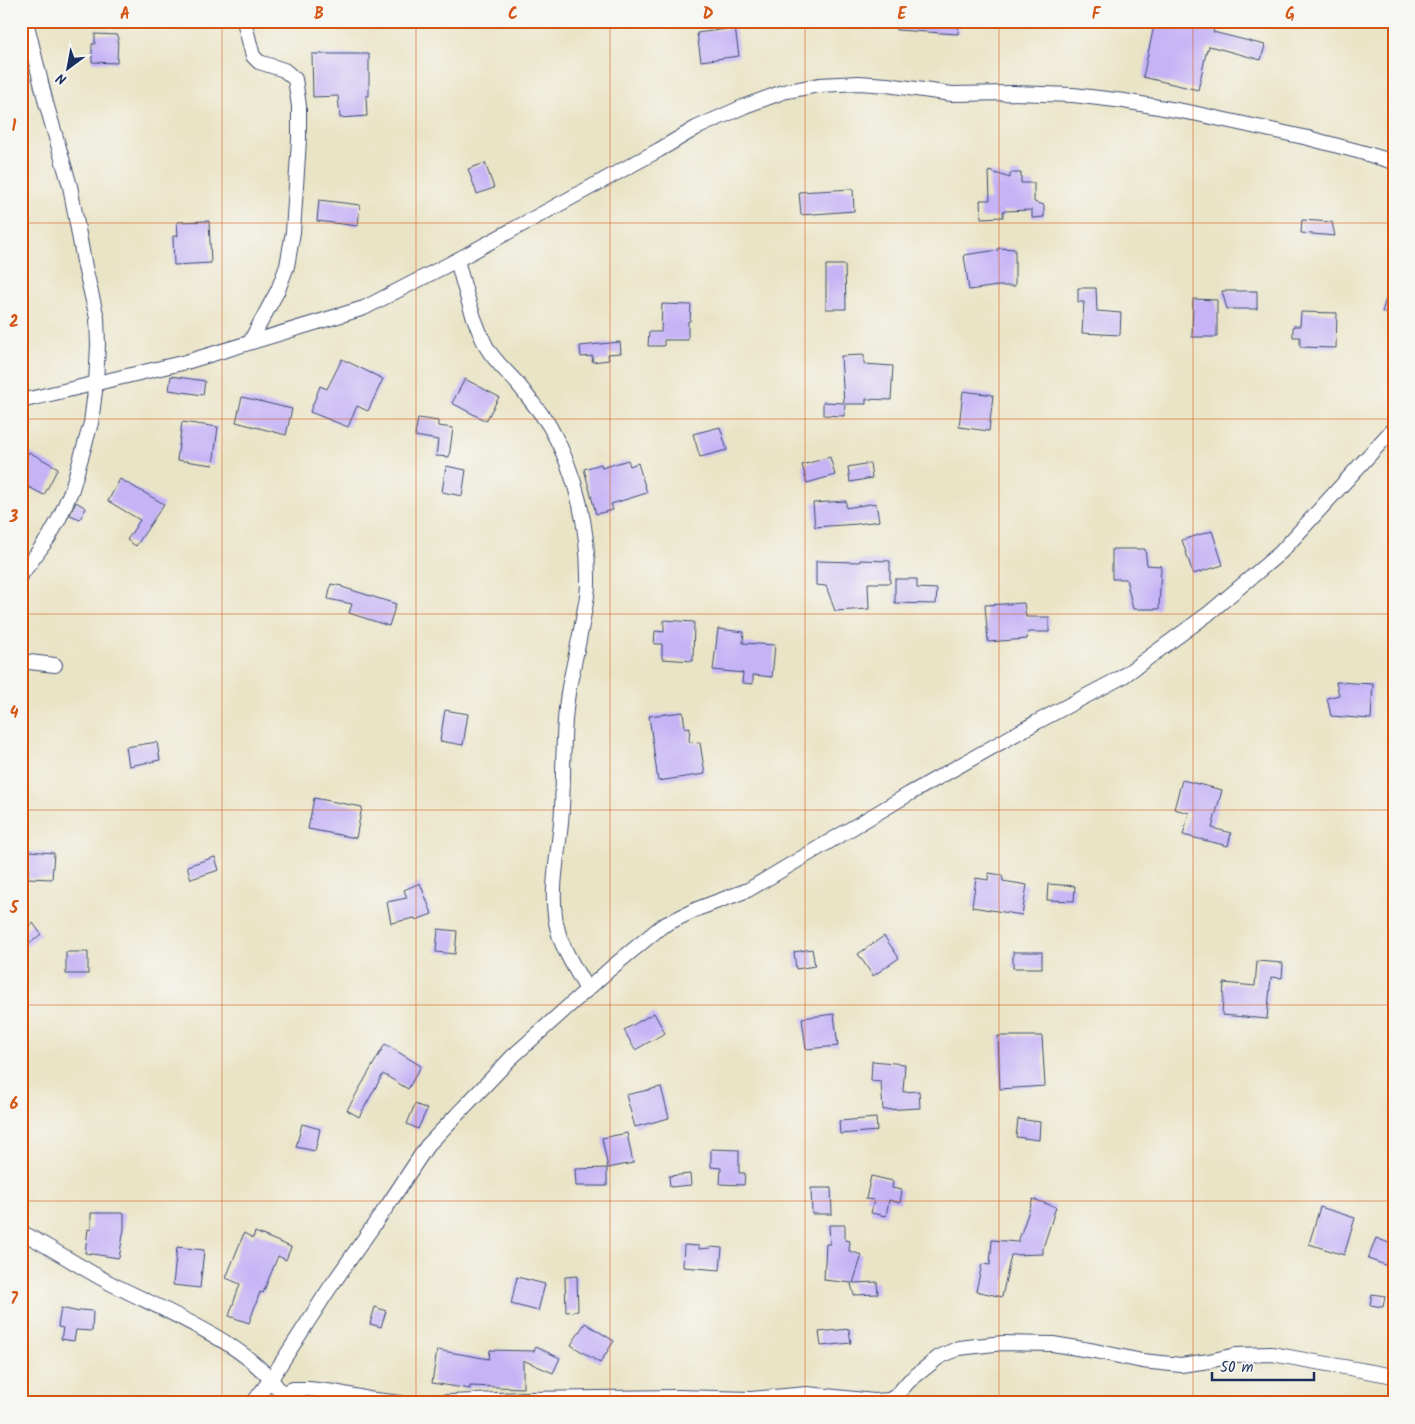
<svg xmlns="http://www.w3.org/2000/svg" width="1415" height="1424" font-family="Kalam,sans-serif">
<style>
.building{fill:#c5b3f6}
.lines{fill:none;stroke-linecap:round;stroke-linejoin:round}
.street-casing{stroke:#3a4a6e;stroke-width:16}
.street{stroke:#fff;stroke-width:14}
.grid{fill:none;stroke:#d45514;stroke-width:1;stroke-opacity:0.55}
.neatline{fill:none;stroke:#d45514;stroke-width:2}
.grid-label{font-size:16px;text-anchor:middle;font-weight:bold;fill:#d45514}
</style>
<rect width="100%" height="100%" fill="#f6f6f2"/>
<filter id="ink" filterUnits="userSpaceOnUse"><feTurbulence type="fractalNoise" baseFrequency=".02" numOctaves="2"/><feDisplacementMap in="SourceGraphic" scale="10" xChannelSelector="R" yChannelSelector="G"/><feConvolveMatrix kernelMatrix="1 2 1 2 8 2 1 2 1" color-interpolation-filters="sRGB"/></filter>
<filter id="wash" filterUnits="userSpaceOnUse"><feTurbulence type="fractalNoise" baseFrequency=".0096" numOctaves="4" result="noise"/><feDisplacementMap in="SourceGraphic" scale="20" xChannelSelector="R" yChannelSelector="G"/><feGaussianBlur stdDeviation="1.12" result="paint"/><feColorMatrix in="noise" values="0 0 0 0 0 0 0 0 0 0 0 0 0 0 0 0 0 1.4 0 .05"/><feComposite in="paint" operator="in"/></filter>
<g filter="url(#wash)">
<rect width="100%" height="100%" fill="#eae4c6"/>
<g id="blocks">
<!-- building -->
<g class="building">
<polygon points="896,21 959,21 958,34 896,30"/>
<polygon points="1155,21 1209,21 1215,23 1213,32 1265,45 1261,60 1209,46 1208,50 1207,49 1198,90 1143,77"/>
<polygon points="735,28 739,56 701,61 697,33"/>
<polygon points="95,34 118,35 117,63 92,62 92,44 95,44"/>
<polygon points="312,54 369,54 369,96 366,96 367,116 340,118 338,96 313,97"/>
<polygon points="485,163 494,188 477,194 468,169"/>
<polygon points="989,171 1010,178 1010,173 1021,173 1021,183 1034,183 1034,202 1044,205 1044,217 1032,218 1032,210 1003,211 1003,217 981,218 980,200 990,200"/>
<polygon points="853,189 854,211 801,215 799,192"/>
<polygon points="319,200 360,205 358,226 317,221"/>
<polygon points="1302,220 1332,222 1335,236 1301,233"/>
<polygon points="209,221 211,263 174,265 173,236 178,236 177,222"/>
<polygon points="998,248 1015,249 1015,286 998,286 969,290 964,255 998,250"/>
<polygon points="826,265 845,265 846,309 826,309"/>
<polygon points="1391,283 1394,284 1394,316 1382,312"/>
<polygon points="1078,288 1096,288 1097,311 1121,313 1120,335 1082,333 1084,302 1078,302"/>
<polygon points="1222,291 1257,291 1257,309 1227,309"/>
<polygon points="1193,299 1217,300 1217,337 1192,337"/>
<polygon points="662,304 691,305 690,321 688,321 688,340 664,340 664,346 648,346 649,332 661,332"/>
<polygon points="1301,312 1337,313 1336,348 1300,347 1300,337 1293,337 1293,326 1300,326"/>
<polygon points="620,342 621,353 608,354 609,360 592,362 593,356 581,357 580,346"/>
<polygon points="864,355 864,364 893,366 891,400 866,399 866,404 845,404 844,416 823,415 823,402 844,403 841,356"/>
<polygon points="342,359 383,379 368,411 357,406 348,427 310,412 320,386 327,389"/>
<polygon points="171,376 205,381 203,395 169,390"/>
<polygon points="465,379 499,397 486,421 452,403"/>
<polygon points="963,391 993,395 989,431 959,427"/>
<polygon points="242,397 292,409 286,435 236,422"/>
<polygon points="418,418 438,421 438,426 453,428 449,457 436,456 438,440 415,436"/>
<polygon points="182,422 218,427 213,465 177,460"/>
<polygon points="720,427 727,450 700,457 693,434"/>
<polygon points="29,452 58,468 44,495 21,483 21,465"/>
<polygon points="830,457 835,475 807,483 802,465"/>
<polygon points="628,460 630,466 638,463 647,493 611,504 613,510 596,514 584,469 601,464 602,468"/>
<polygon points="870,463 872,478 850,482 848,467"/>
<polygon points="446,466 466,470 462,496 442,492"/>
<polygon points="120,479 164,504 136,546 127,540 140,520 108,501"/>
<polygon points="846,501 846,508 876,503 879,521 857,524 815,527 813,503"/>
<polygon points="76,502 86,508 80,519 70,515"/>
<polygon points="1212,531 1223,565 1193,574 1182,540"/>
<polygon points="1112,549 1145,549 1147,565 1161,566 1159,609 1133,609 1126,579 1112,579"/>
<polygon points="860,560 890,561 890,583 868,583 869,609 835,611 826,586 816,585 816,561 860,562"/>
<polygon points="895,579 917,579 917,588 937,589 936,604 895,603"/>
<polygon points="331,584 342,586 342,587 396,604 389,626 349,613 352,604 328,599"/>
<polygon points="1024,603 1026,617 1049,617 1049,632 1028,632 1027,639 988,642 985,605"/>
<polygon points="664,620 694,622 693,661 662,659 662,644 654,644 655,631 664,632"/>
<polygon points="718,629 744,632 743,643 775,645 772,677 753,675 753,684 742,683 743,673 713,670"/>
<polygon points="1336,682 1373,684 1371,719 1331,716 1327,698 1339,695"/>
<polygon points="445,710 468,714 463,745 440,741"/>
<polygon points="683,712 685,728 690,727 689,742 700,743 705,774 658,781 649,716"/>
<polygon points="157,742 160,760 129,766 126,747"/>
<polygon points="1182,780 1222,790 1212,828 1231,833 1228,846 1183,835 1189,813 1174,809"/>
<polygon points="314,798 362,807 356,838 308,829"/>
<polygon points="29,851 54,853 52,879 28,878"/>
<polygon points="215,857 219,870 191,879 187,866"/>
<polygon points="989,873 1002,875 1003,881 1027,885 1022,915 972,907 976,878 988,880"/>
<polygon points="420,883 432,914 416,920 415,918 391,923 387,902 407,898 404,890"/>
<polygon points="1048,884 1075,886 1074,901 1047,900"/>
<polygon points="33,923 41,934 21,951 21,933"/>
<polygon points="438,929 457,931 455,954 436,952"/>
<polygon points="884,936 899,958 873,976 858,954"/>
<polygon points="812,949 815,966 796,969 794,952"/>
<rect x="66" y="952" width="22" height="22"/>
<rect x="1013" y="952" width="29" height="16"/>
<polygon points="1257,961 1283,963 1282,978 1271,977 1267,1019 1222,1015 1224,983 1255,986"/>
<polygon points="654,1013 665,1033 635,1050 624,1030"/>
<polygon points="834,1014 838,1046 806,1049 802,1018"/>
<polygon points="998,1036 1042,1036 1045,1086 1000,1089"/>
<polygon points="385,1044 421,1066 408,1089 383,1074 359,1117 347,1110"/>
<polygon points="872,1061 905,1064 903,1092 919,1091 920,1108 883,1110 881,1082 871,1081"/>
<polygon points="661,1087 669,1118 635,1127 626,1095"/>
<polygon points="415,1104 427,1109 418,1129 407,1124"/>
<polygon points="876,1118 877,1131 840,1134 839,1121"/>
<polygon points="1018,1119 1040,1122 1039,1140 1016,1137"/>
<polygon points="302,1124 320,1129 315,1151 296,1147"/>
<polygon points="627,1133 633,1163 608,1168 602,1138"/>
<polygon points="711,1149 739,1150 739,1173 745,1173 744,1185 720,1184 721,1168 711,1167"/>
<polygon points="607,1168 607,1186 576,1186 575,1169"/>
<polygon points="690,1174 691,1185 670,1187 669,1176"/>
<polygon points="871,1176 893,1181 892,1188 902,1190 900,1203 889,1200 886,1216 871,1213 874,1200 866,1199"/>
<polygon points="811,1188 831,1188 832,1214 812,1214"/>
<polygon points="1033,1199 1056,1207 1043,1248 1043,1254 1011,1255 1002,1297 976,1291 982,1264 990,1265 992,1240 1018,1242"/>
<polygon points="1320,1207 1355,1218 1344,1255 1309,1244"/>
<polygon points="91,1213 124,1213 124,1229 119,1258 85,1253 88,1229 91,1230"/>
<polygon points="829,1225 845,1225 845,1240 850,1241 849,1251 862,1255 853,1283 877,1282 878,1294 854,1295 851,1284 852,1283 824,1280 826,1244 830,1244"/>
<polygon points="255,1232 291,1247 286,1260 278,1256 263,1293 260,1292 249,1323 229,1316 240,1284 226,1278 244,1233 253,1238"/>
<polygon points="1376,1238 1394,1245 1394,1268 1368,1259"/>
<polygon points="684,1245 699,1246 699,1249 711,1248 711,1247 722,1248 720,1270 683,1267"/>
<polygon points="177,1247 204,1250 200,1288 173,1285"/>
<polygon points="577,1276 578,1311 566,1312 565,1277"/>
<polygon points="517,1277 545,1284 538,1311 511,1304"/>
<polygon points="1372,1294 1385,1296 1383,1307 1370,1305"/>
<polygon points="375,1307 386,1311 381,1327 370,1324"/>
<polygon points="61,1308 79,1312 80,1310 93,1311 92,1331 76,1330 74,1341 61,1339 63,1328 58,1327"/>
<polygon points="585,1323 614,1341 600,1363 571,1345"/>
<polygon points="849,1329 851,1343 821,1346 819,1332"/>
<polygon points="536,1347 560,1358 553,1373 523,1360 523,1388 470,1386 470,1389 432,1383 437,1350 489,1359 490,1350 534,1351"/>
</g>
</g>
</g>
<g filter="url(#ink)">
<use href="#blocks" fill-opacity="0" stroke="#3a4a6e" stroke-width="1"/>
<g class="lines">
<!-- street casing -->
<g class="street-casing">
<g id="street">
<polyline points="244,21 253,56 259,62 284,70 295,79 299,106 299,140 293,232 287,266 278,290 250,342"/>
<path d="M457 260C465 290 473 321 487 348 497 365 514 377 525 393 533 404 543 415 550 427 577 474 589 530 588 584 588 595 585 607 583 619 579 641 574 664 569 687 562 727 564 767 562 807 561 848 547 890 558 931 563 951 577 971 587 990"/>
<polyline points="21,401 186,362 364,308 457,260 659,150 696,128 745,106 783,92 819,85 859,83 887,85 952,94 1013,93 1073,95 1124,101 1193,113 1308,138 1361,152 1394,162"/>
<polyline points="21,575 49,537 59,519 72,489 91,423 96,383 98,345 97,318 85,267 70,186 46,103 26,21"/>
<polyline points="21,661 55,665"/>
<path d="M21 1232C52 1248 80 1267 110 1283 164 1311 259 1346 287 1403"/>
<polyline points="282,1393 293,1389 309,1389 335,1392 375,1400 401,1403"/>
<polyline points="253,1403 271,1379 329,1289 388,1205 427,1146 512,1057 610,969 662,926 697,909 748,890 909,794 1037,722 1122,677 1208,614 1281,552 1394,428"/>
<polyline points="427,1403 525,1399 678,1397 751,1399 807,1394 874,1401 889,1400 896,1396 909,1381 939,1357 959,1348 1003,1343 1053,1344 1095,1351 1142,1361 1181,1365 1209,1361 1236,1355 1272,1354 1394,1376"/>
</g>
</g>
<!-- street -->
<use href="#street" class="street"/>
</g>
</g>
<!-- grid -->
<path class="grid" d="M222 21V1403M416 21V1403M610 21V1403M805 21V1403M999 21V1403M1193 21V1403M21 223H1394M21 419H1394M21 614H1394M21 810H1394M21 1005H1394M21 1201H1394"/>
<!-- margin -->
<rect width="1415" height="1424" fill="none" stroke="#f6f6f2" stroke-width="55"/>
<!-- north arrow -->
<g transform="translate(68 68) rotate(212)" stroke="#f6f6f2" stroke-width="4" paint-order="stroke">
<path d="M0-4L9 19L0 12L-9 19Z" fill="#1b2f5e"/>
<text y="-8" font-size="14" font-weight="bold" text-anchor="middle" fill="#1b2f5e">N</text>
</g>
<!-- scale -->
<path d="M1212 1372v8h102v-8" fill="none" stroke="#1b2f5e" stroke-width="2.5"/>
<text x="1220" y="1372" font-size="15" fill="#1b2f5e" stroke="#f6f6f2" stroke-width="4" paint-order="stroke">50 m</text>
<rect x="28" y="28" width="1360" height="1368" class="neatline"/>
<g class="grid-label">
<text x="125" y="19">A</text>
<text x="319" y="19">B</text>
<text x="513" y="19">C</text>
<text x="708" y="19">D</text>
<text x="902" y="19">E</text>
<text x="1096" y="19">F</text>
<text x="1290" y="19">G</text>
<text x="14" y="131">1</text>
<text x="14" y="327">2</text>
<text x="14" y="522">3</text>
<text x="14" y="718">4</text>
<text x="14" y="913">5</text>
<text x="14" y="1109">6</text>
<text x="14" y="1304">7</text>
</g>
</svg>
